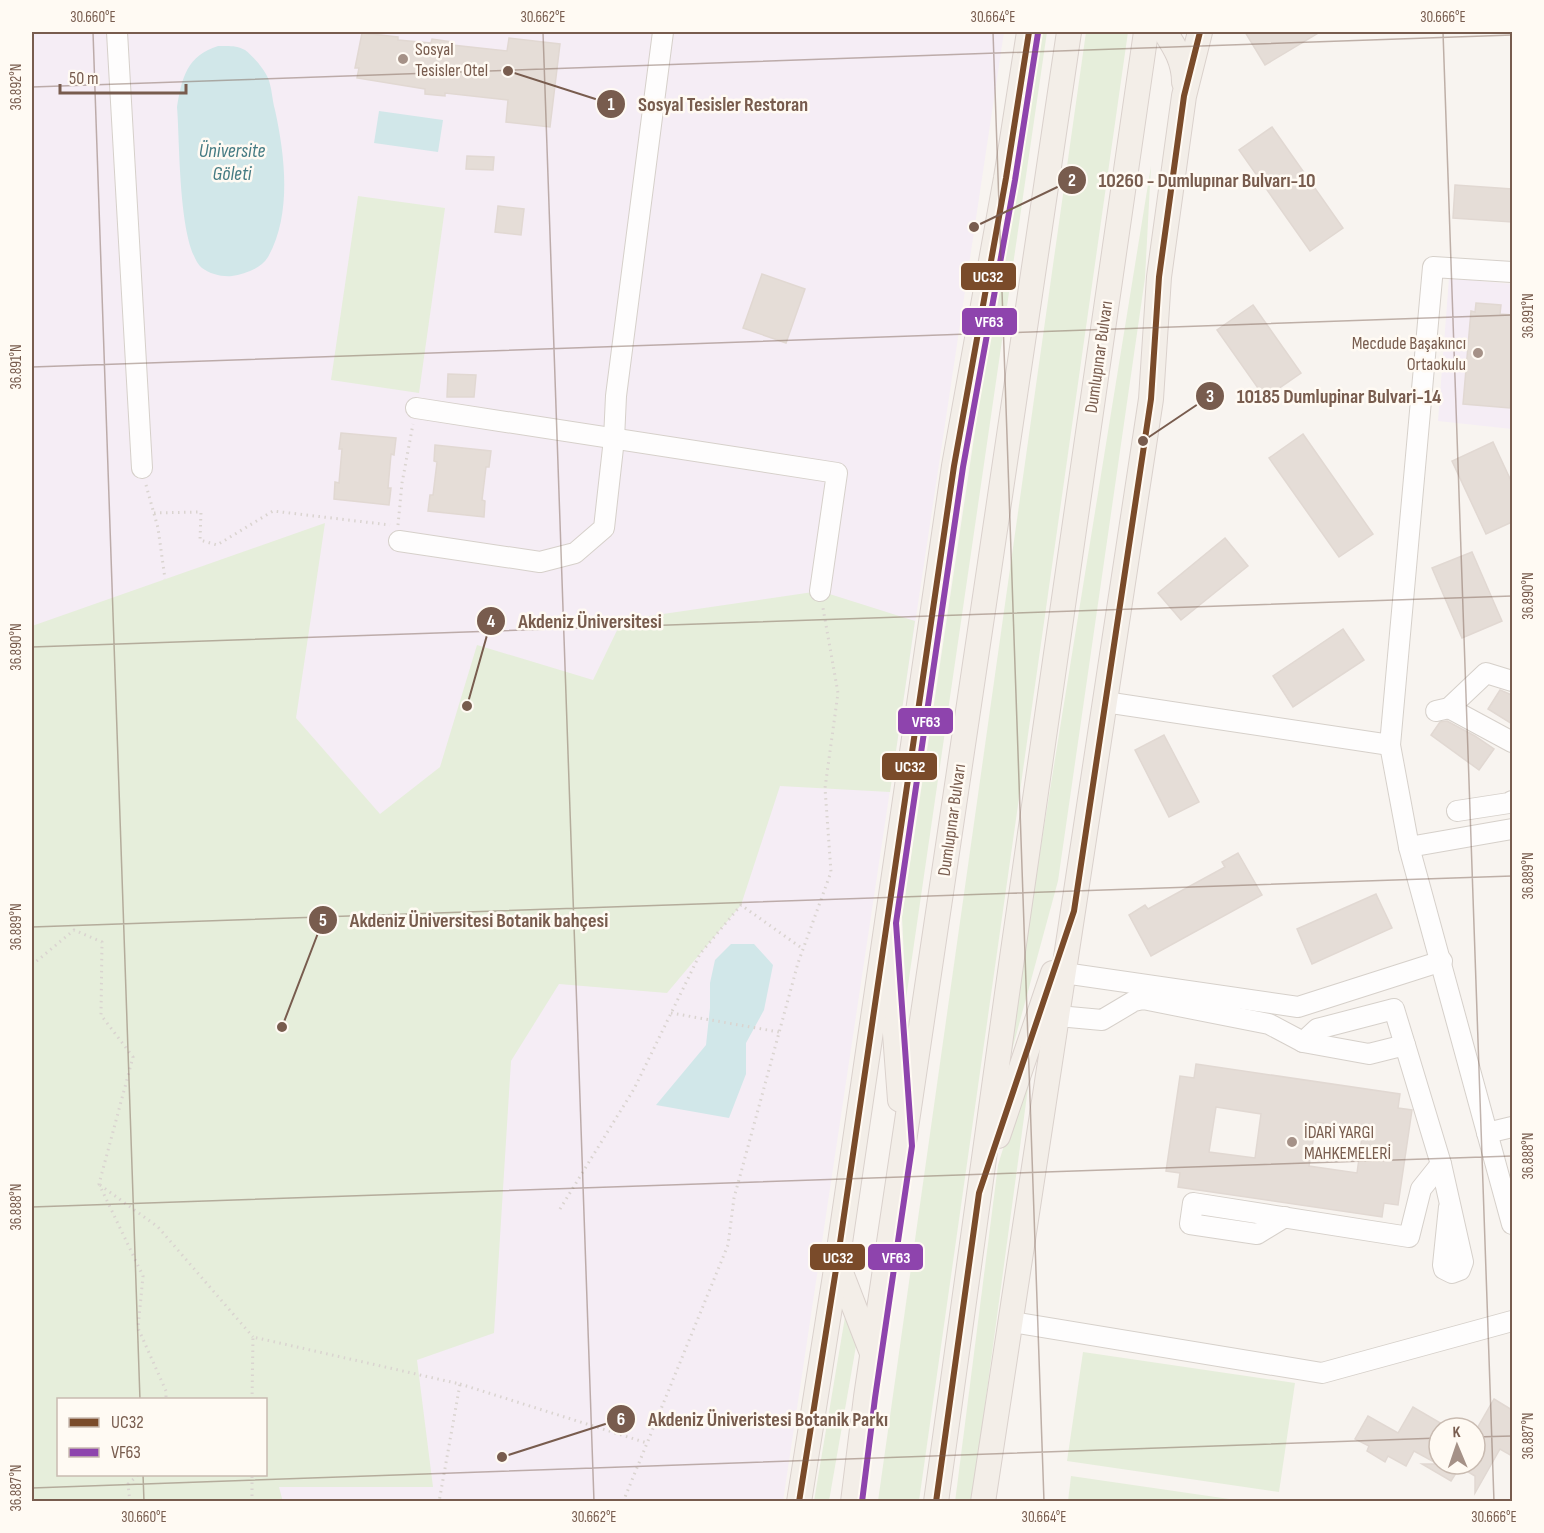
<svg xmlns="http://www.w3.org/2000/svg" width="1544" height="1533" font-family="'Sofia Sans Condensed',sans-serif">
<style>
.education{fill:#f5edf5;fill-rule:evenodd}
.green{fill:#e6eedb;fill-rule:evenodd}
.water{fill:#d1e7e9}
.building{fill:#e5ddd7;stroke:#e1d8d2;stroke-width:1.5;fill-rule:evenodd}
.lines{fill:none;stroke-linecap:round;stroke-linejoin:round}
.minor-casing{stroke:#d6d0ca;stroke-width:22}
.major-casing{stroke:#dad1cc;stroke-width:26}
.path{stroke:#dad4d0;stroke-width:3;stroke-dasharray:1.5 4.5;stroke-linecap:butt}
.minor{stroke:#fefdfd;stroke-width:20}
.major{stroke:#f3eee8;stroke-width:24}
.bus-1-casing{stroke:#fffaf3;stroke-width:10}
.bus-2-casing{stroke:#fffaf3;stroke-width:10}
.bus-1{stroke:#7a4b2a;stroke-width:6}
.bus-2{stroke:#8e44ad;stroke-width:6}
.ticks{fill:none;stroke:#785c4e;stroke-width:1.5;stroke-opacity:0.45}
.poi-dot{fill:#a59187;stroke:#fffaf3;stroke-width:2}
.labels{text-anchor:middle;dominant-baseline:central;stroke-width:5;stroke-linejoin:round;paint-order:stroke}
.poi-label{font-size:18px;fill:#785c4e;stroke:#fffaf3;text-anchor:start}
.street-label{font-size:18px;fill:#785c4e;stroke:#fffaf3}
.water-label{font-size:20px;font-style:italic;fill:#457b83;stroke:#fffaf3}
.leader{fill:none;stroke:#785c4e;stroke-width:2}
.callout-dot{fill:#785c4e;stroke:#fffaf3;stroke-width:2}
.mark-label{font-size:18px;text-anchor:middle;font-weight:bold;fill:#fff}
.callout-label{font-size:20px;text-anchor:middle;font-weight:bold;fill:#785c4e;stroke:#fffaf3;stroke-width:5;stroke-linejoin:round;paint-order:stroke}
.line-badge{stroke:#fffaf3;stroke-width:2}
.badge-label{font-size:16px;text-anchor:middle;font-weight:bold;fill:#fff}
.neatline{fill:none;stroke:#785c4e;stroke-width:2}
.ticks-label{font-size:15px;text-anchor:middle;fill:#785c4e}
</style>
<rect width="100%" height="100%" fill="#f8f4f0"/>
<!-- education -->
<g class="education">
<path d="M32 32H1004L783 1501H32ZM58 1400H266V1474H58Z"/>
<polygon points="1449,278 1512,284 1512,429 1438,421"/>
</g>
<!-- green -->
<g class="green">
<polygon points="1035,32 1047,32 906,999 902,917"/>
<polygon points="1086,32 1128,32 919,1501 878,1501"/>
<polygon points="1151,166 1145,278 1058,881 1005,1076 1044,827"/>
<polygon points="358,196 445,208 419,393 331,380"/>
<path d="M325 523 296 718 380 814 440 767 477 645 593 680 622 620 820 591 915 621 890 792 780 786 741 905 667 993 559 984 511 1061 494 1333 417 1360 433 1487H279L283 1502 32 1501V626ZM58 1400H266V1474H58Z"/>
<polygon points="1033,1051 972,1501 955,1502 998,1165"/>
<polygon points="845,1317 856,1346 829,1501 814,1501"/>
<polygon points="1083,1352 1295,1383 1279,1492 1067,1461"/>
<polygon points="1071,1476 1243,1501 1068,1501"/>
</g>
<!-- water -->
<g class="water">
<path d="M218 46C227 46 237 45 245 50 253 56 264 69 268 78 272 88 272 99 275 110 285 156 292 214 268 257 261 269 244 274 232 276 222 277 210 274 202 268 178 247 180 141 177 107 182 77 187 56 218 46Z"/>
<polygon points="379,111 443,120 438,152 374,143"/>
<polygon points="731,944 754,944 773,965 764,1010 746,1043 746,1074 729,1118 656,1105 706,1045 710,1008 710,983 715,960"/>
</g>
<!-- building -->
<g class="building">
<polygon points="1245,32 1320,32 1265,65"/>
<polygon points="362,33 398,37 398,40 431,43 432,39 452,42 452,45 507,51 509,38 560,44 550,127 506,122 508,100 445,93 445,96 425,94 425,89 357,78 359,68 355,68"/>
<polygon points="1272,127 1343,228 1310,251 1239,150"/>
<polygon points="467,156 494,157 493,170 466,169"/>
<polygon points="1455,185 1512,189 1512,222 1453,218"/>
<polygon points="498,206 524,209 521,235 495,232"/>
<polygon points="762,274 805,289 786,343 743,328"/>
<polygon points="1476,303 1501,305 1500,314 1512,315 1512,383 1510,408 1463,404 1471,311 1475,312"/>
<polygon points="1253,305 1301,373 1265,398 1217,330"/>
<polygon points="448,374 476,375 474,397 447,397"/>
<polygon points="341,433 396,438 394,455 391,454 388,488 391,488 389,505 334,499 335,482 339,483 342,449 339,449"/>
<polygon points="1303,434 1373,534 1339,557 1269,458"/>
<polygon points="1493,442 1512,483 1512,522 1486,534 1452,461"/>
<polygon points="435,445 491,451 489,467 486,467 482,500 485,501 484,517 428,511 430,495 433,495 437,462 434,461"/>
<polygon points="1225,538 1248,566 1181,620 1158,593"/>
<polygon points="1472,552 1502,621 1462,638 1432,568"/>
<polygon points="1343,629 1364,660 1293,707 1273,676"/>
<polygon points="1500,690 1512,695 1512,724 1488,709"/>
<polygon points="1447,721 1475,736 1494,749 1479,770 1431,735 1440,722"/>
<polygon points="1164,735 1199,802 1169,817 1135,750"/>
<polygon points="1238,853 1262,895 1151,956 1129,915 1145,905 1148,909 1225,867 1222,862"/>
<polygon points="1376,894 1392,928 1312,964 1297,929"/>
<path d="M1196 1064 1400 1094 1398 1108 1412 1110 1398 1205 1384 1203 1382 1217 1178 1187 1180 1173 1166 1171 1180 1076 1194 1078ZM1216 1107 1261 1114 1255 1158 1209 1152ZM1316 1122 1363 1129 1357 1173 1309 1166Z"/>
<polygon points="1494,1399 1512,1410 1512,1456 1500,1449 1475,1493 1475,1476 1460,1467 1451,1481 1422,1464 1438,1464 1414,1451 1406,1466 1388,1456 1385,1462 1367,1451 1369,1446 1355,1439 1368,1416 1398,1433 1413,1407 1444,1425 1443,1428 1439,1428 1439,1464 1475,1464 1475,1432"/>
</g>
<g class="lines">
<!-- minor casing -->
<g class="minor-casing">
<g id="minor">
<polyline points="117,32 142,468"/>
<polyline points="1512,272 1433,267 1390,745 1409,847 1512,1224"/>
<polyline points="416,408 837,473 820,591"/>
<polyline points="399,541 540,562 575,553 604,528 614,439 616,396 663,32"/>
<polyline points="1105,702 1390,745"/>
<polyline points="1449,708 1512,742"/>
<polyline points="1436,711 1449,708 1486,673 1512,681"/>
<polyline points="1457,811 1509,803 1512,801"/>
<polyline points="1409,847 1512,829"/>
<polyline points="1064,973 1298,1007 1442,961"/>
<polyline points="1058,1016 1102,1020 1134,1001 1143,999 1269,1024 1303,1042 1369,1054 1405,1045 1441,1164 1463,1262 1460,1270 1452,1273 1444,1269 1443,1265 1449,1207"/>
<polyline points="1303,1042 1317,1029 1394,1009 1405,1045"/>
<polyline points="1487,1133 1512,1127"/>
<polyline points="1285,1217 1257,1234 1190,1224 1193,1203 1409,1237 1421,1189 1441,1164"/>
<polyline points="1012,1322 1322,1373 1512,1321"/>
</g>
</g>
<!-- major casing -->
<g class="major-casing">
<g id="major">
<path d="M1165 32C1175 47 1184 62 1184 82"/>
<polyline points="890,967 900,1100"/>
<polyline points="998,1136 1053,973"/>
<polyline points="838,1265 872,1353"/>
<polyline points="799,1502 837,1263 954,466 1006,178 1029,32"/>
<polyline points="853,1502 866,1397 1069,32"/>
<polyline points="936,1502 1012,958 1146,32"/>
<polyline points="983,1502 1151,399 1159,277 1184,96 1200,32"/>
</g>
</g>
<!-- path -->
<g class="path">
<polyline points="146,485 158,528 165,579"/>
<polyline points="154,513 201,512 200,540 217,545 273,511 390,525"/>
<polyline points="398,525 402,483 413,424"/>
<polyline points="32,965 74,930 102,942 101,1015 133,1057 99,1184 143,1276 138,1328 166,1391 166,1400"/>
<polyline points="671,1013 779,1032"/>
<polyline points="100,1185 158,1227 253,1337"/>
<polyline points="560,1209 634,1089 700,954 741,905 803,949"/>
<polyline points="460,1384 647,1443"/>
<polyline points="252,1400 253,1337 460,1384 439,1502"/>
<polyline points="130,1502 128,1484 139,1474"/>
<polyline points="252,1502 252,1474"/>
<polyline points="623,1502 728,1245 734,1198 798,963 831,872 825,788 838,693 823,608"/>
</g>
<!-- minor -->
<use href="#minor" class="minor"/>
<!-- major -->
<use href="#major" class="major"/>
<!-- bus-1 casing -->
<g class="bus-1-casing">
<g id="bus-1">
<polyline points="799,1502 837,1263 954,466 1006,178 1029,32"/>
<polyline points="936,1502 979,1193 1074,911 1151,399 1159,277 1184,96 1200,32"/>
</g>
</g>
<!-- bus-2 casing -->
<g class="bus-2-casing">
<polyline id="bus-2" points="862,1502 875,1398 912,1146 896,923 963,467 1015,180 1038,33"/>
</g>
<!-- bus-1 -->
<use href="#bus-1" class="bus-1"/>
<!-- bus-2 -->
<use href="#bus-2" class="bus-2"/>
</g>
<!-- ticks -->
<path class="ticks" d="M93 32 140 1400M543 32 594 1502M993 32 1044 1502M1443 32 1494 1502M32 87 1512 35M32 367 1512 315M32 647 1512 596M32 927 1512 876M32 1207 1512 1156M1475 1437 1512 1436M143 1474 144 1502M32 1488 1439 1438"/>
<!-- markers -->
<g class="poi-dot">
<circle cx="403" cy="59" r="6"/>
<circle cx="1478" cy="353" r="6"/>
<circle cx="1292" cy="1142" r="6"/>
</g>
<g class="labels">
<!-- poi labels -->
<g class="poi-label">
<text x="415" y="49">Sosyal<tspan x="415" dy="21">Tesisler Otel</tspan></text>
<text x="1466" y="343" text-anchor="end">Mecdude Başakıncı<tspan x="1466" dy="21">Ortaokulu</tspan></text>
<text x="1304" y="1132">İDARİ YARGI<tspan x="1304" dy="21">MAHKEMELERİ</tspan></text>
</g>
<!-- street labels -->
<g class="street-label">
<text transform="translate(1099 357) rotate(-82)">Dumlupınar Bulvarı</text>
<text transform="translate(952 820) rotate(-82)">Dumlupınar Bulvarı</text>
</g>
<!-- water labels -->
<g class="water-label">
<text x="232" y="151">Üniversite<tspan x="232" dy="23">Göleti</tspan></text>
</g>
</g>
<!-- callouts -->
<path class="leader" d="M508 71L611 104M974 227L1072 180M1143 441L1210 396M467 706L491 621M282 1027L323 920M502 1457L621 1419"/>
<g class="callout-dot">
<circle cx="508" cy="71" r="6"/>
<circle cx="974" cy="227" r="6"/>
<circle cx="1143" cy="441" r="6"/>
<circle cx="467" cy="706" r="6"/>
<circle cx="282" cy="1027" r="6"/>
<circle cx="502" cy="1457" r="6"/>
<circle cx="611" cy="104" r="15"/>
<circle cx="1072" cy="180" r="15"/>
<circle cx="1210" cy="396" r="15"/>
<circle cx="491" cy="621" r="15"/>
<circle cx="323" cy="920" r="15"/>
<circle cx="621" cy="1419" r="15"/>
</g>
<g class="mark-label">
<text x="611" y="110">1</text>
<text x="1072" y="186">2</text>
<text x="1210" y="402">3</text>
<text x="491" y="627">4</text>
<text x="323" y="926">5</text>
<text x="621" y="1425">6</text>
</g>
<g class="callout-label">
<text x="723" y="111">Sosyal Tesisler Restoran</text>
<text x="1207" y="187">10260 - Dumlupınar Bulvarı-10</text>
<text x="1339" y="403">10185 Dumlupinar Bulvari-14</text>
<text x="590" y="628">Akdeniz Üniversitesi</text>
<text x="479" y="927">Akdeniz Üniversitesi Botanik bahçesi</text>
<text x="768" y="1426">Akdeniz Üniveristesi Botanik Parkı</text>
</g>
<g class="line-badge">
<rect x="960" y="262" width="57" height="29" rx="6" fill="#7a4b2a"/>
<rect x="961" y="307" width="57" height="29" rx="6" fill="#8e44ad"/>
<rect x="897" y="707" width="57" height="28" rx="6" fill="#8e44ad"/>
<rect x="881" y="752" width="57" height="29" rx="6" fill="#7a4b2a"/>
<rect x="867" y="1243" width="57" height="28" rx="6" fill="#8e44ad"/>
<rect x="809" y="1243" width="57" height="28" rx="6" fill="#7a4b2a"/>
</g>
<g class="badge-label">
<text x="988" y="282">UC32</text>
<text x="989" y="327">VF63</text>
<text x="926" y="727">VF63</text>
<text x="910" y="772">UC32</text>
<text x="896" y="1263">VF63</text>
<text x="838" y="1263">UC32</text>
</g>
<!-- border -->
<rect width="1544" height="1533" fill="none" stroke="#fffaf3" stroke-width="66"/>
<!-- legend -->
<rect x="57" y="1398" width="210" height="78" fill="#fffaf3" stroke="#c9bbb1" stroke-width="1.5"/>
<rect x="69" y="1418" width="30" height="9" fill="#7a4b2a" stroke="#c9bbb1" stroke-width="1.5"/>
<text x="111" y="1428" font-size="18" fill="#785c4e">UC32</text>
<rect x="69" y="1448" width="30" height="9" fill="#8e44ad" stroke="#c9bbb1" stroke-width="1.5"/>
<text x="111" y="1458" font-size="18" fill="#785c4e">VF63</text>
<!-- north arrow -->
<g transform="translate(1457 1446) rotate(358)"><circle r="28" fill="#fffaf3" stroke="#c9bbb1" stroke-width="1.5"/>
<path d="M0-4.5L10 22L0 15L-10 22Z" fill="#a59187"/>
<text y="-9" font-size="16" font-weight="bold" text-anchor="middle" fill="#785c4e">K</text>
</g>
<!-- scale -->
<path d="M60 84v9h126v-9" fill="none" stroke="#785c4e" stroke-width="3"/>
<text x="69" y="84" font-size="18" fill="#785c4e" stroke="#fffaf3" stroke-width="4.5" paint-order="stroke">50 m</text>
<rect x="33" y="33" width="1478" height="1467" class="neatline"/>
<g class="ticks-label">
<text x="93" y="22">30.660°E</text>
<text x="543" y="22">30.662°E</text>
<text x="993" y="22">30.664°E</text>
<text x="1443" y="22">30.666°E</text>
<text transform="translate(16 87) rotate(-90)" y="5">36.892°N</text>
<text transform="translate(1528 316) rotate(-90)" y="5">36.891°N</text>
<text transform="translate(16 367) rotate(-90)" y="5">36.891°N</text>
<text transform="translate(1528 596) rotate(-90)" y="5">36.890°N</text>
<text transform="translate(16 647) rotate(-90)" y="5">36.890°N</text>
<text transform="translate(1528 876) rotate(-90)" y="5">36.889°N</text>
<text transform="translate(16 927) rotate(-90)" y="5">36.889°N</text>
<text transform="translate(1528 1156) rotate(-90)" y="5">36.888°N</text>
<text transform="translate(16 1207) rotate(-90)" y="5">36.888°N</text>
<text transform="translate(1528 1436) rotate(-90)" y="5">36.887°N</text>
<text transform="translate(16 1488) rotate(-90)" y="5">36.887°N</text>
<text x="144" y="1522">30.660°E</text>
<text x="594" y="1522">30.662°E</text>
<text x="1044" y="1522">30.664°E</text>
<text x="1494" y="1522">30.666°E</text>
</g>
</svg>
